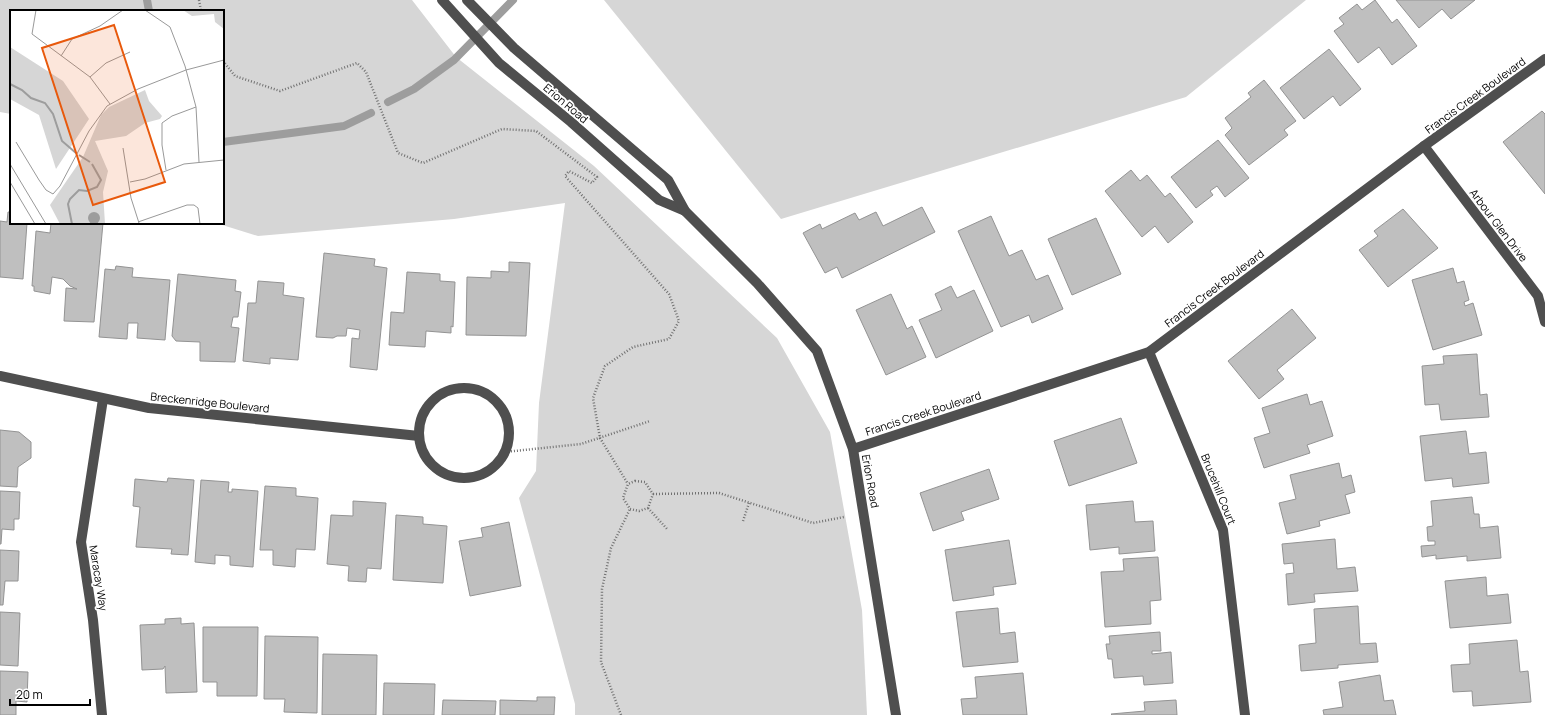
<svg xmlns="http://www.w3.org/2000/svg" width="1545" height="715" font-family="Manrope,sans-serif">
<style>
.green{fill:#d6d6d6}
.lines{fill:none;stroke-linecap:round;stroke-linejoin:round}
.stream{stroke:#9d9d9d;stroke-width:8}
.building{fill:#bfbfbf;stroke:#939393}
.path{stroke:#717171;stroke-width:2.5;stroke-dasharray:1 2;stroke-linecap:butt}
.minor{stroke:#4f4f4f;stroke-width:10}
.labels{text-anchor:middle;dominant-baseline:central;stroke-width:3.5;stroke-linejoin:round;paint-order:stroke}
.street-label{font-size:11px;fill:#000;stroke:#fff}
.inset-river{fill:none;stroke:#9d9d9d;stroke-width:2}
.inset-road{fill:none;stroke:#999;stroke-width:1}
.view{fill:#e8590c;fill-opacity:0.15;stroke:#e8590c;stroke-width:2}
.inset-edge{fill:none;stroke:#000;stroke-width:2}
</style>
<rect width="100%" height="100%" fill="#fff"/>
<!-- green -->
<g class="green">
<polygon points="0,0 412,0 456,57 594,166 777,338 830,432 862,610 867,715 575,715 575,704 519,498 536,471 539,403 565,203 454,219 258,236 216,223 223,223 223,11 11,11 11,114 0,112"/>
<polygon points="604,0 1306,0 1186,97 781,219"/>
</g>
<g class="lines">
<!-- stream -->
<g class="stream">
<polyline points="147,0 149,11"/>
<polyline points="388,102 414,89 454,60 513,0"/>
<polyline points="223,142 344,126 371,113"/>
</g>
</g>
<!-- building -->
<g class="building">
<polygon points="1375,0 1392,23 1397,19 1417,46 1392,65 1379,47 1358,63 1334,31 1344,24 1339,18 1357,4 1362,10"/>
<polygon points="1396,0 1475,0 1451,19 1442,9 1419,28"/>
<polygon points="1329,49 1361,89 1340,106 1333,96 1304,119 1280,88"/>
<polygon points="1264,80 1296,121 1284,130 1288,135 1249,165 1225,135 1232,128 1225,118 1251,97 1248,93"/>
<polygon points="1542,111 1545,114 1545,194 1503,142"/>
<polygon points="1218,140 1249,178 1225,197 1217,186 1210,191 1213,195 1196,208 1171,177"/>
<polygon points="1131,170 1140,181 1147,175 1165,197 1170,193 1193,222 1168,243 1155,226 1142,237 1105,191"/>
<polygon points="922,207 935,232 842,278 837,267 825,273 803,233 820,224 822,229 855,213 859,220 876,212 883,226"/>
<polygon points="1403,209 1438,248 1388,287 1359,250 1378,236 1374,231"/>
<polygon points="8,212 11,212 11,223 27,223 23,279 0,277 0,221 7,222"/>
<polygon points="991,216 1009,256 1022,250 1036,280 1048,275 1063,309 1032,323 1029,315 1001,327 958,231"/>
<polygon points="1096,218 1121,274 1072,295 1048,239"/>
<polygon points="51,223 103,223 94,322 64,321 66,288 77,289 70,286 63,279 52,277 50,294 34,291 34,286 32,286 36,231 50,233"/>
<polygon points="324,253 375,259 374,266 387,268 377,370 350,367 352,338 359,339 360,330 347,328 346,336 337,336 333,338 316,337"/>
<polygon points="509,262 530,263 526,336 466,335 467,277 491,278 491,271 509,272"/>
<polygon points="116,266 133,268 132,277 170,280 165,340 137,338 138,323 128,323 127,339 99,337 105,269 115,270"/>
<polygon points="1453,268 1457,283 1464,281 1469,300 1464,302 1465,306 1473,303 1482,335 1433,350 1412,280"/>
<polygon points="407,272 440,274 440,281 455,282 453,327 451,326 451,333 426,331 425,347 389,345 391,312 404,313"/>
<polygon points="178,274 236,280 235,291 241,292 238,317 233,317 231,327 239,328 235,362 200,361 200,342 176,341 172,336"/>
<polygon points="258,281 284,283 283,295 304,298 298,360 270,358 270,364 243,361 248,303 256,303"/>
<polygon points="951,286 957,298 974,290 993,331 936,358 919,320 942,310 935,294"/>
<polygon points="891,294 907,329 912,326 926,357 886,375 856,310"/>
<polygon points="1292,309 1316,338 1277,370 1284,379 1259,399 1228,361"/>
<polygon points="1477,354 1480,395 1487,394 1489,417 1441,420 1439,404 1425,405 1422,366 1444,364 1443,356"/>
<polygon points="1307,394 1310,405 1322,401 1333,436 1307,445 1310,453 1264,468 1254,438 1270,433 1262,408"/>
<polygon points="1121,418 1137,463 1069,486 1054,441"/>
<polygon points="0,430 19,432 31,442 31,458 18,467 17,487 0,486"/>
<polygon points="1466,431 1469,454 1486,452 1489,483 1453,487 1452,478 1425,481 1420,436"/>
<polygon points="1339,463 1342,478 1351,475 1355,492 1345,495 1350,513 1319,521 1320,526 1287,534 1279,503 1296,499 1290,475"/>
<polygon points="989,469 999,499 961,512 964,520 933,531 920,493"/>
<polygon points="168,478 194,480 188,555 171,554 172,549 136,547 140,507 133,506 135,479 167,482"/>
<polygon points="201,480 229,482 228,492 232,492 232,489 258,491 253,567 230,565 230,556 215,555 215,564 195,562"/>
<polygon points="265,486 296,488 296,496 318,498 315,550 296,549 295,567 273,565 273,550 260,550"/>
<polygon points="0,491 20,492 19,519 14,519 14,530 2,529 1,544 0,544"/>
<polygon points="1472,497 1474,514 1479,514 1480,528 1498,526 1501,558 1467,561 1467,556 1436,559 1436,555 1422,557 1421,546 1435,545 1435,541 1428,541 1427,527 1433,526 1431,501"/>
<polygon points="353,501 386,503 381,569 367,568 366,582 348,581 349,566 327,564 331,515 353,516"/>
<polygon points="1133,501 1135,522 1153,521 1155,551 1119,554 1119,547 1090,550 1086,505"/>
<polygon points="396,515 423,517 423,524 447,526 443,583 393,580"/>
<polygon points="509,522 521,586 470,596 459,541 483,537 481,528"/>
<polygon points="1335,539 1337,569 1355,567 1358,591 1314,594 1315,602 1288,605 1286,574 1294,573 1293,563 1284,564 1282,544"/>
<polygon points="1009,540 1016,584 993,587 994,595 953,601 945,550"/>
<polygon points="0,550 19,551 18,581 5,581 3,605 0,605"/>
<polygon points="1158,557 1161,600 1150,601 1151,624 1105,627 1101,572 1124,571 1123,559"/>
<polygon points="1486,577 1487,596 1508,594 1511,623 1450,628 1445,581"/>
<polygon points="1358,606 1360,644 1376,643 1378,662 1338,665 1338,668 1301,671 1299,645 1316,643 1314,609"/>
<polygon points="998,608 1000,634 1015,632 1018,662 963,667 956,612"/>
<polygon points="0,612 20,613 18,666 0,665"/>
<polygon points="181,618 181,624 194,623 197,692 166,693 165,666 163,669 142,670 140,625 165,624 165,619"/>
<polygon points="203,627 258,627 257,696 217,696 217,682 203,682"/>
<polygon points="1160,632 1161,651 1152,651 1152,654 1171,652 1173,683 1144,685 1143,676 1114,678 1112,659 1108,659 1106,644 1110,644 1109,636"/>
<polygon points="265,636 318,637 317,713 284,712 285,699 264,699"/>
<polygon points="1517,640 1520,672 1528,671 1531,702 1473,706 1472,691 1453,692 1451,665 1470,664 1469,644"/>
<polygon points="323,654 377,655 376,715 322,715"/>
<polygon points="0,671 28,672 27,702 16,701 16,715 0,715"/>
<polygon points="1023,673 1027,715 963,715 961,699 977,698 975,677"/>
<polygon points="1380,675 1384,701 1393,700 1396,715 1324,715 1323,710 1343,707 1339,682"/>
<polygon points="384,683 435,684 434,715 383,715"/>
<polygon points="537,697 555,697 554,715 500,715 500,700 537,701"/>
<polygon points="443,700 496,701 495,715 442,715"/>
<polygon points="1176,700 1177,715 1112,715 1111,714 1145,711 1144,702"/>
</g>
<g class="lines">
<!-- path -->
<g class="path">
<polyline points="199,0 201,11"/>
<polyline points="223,61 235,76 280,91 357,63 366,72 398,153 423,163 502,129 536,131 597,177 592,183 569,171 565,176 669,294 679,321 669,339 633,347 605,366 593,398 600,438 628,484"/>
<polyline points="505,452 581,444 650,421"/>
<polygon points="635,481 645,482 653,494 648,508 639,511 630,509 623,498 628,484"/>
<polyline points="653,494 719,493 813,523 844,517"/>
<polyline points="648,508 668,530"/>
<polyline points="743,521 749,503"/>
<polyline points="621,715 601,662 602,589 611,548 630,509"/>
</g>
<!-- minor -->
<g class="minor">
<polyline points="442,0 499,63 571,122 659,200 685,211"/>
<polyline points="467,0 514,48 668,180 685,211 757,283 817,351 853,449 896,715"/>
<polyline points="1424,146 1538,296 1545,322"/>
<polyline points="1149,352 1223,530 1245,715"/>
<polyline points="0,376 149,408 419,436"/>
<circle cx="464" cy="433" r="45"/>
<polyline points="853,449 1149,352 1424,146 1545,59"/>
<polyline points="102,715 93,620 81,542 103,399"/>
</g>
</g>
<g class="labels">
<!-- street labels -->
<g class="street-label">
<text transform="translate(1475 95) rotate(-36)">Francis Creek Boulevard</text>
<text transform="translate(566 103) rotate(40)">Erion Road</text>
<text transform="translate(1499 225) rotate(53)">Arbour Glen Drive</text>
<text transform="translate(1214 288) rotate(-37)">Francis Creek Boulevard</text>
<text transform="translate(210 402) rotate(6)">Breckenridge Boulevard</text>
<text transform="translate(923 413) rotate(-18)">Francis Creek Boulevard</text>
<text transform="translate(871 481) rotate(80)">Erion Road</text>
<text transform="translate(1219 489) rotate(68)">Brucehill Court</text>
<text transform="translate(99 578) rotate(81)">Maracay Way</text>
</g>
</g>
<!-- overview -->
<g transform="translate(10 10)">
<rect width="214" height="214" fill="#fff"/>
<path d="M173 0H214V19L205 12 204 4 182 6ZM0 37 53 71 79 109 46 159 29 105 0 89ZM135 80 139 91 152 106 150 109 135 113 116 126 85 131 98 161 93 182 95 214H50L40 195 73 147 91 105 99 97Z" fill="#d6d6d6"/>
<path d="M78 208a6 6 0 1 1 12 0a6 6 0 1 1-12 0Z" fill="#9d9d9d"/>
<path class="inset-river" d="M0 74 12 80 21 88 35 93 43 104 52 131 66 143M69 145 80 152M62 214 58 194 60 189 69 180 77 181 87 177 91 170 82 154"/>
<path class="inset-road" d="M26 0 22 24 80 67 100 94M135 0 160 17 175 56 186 97 189 152M51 46 62 29 90 16 113 0M80 67 96 53 120 42M6 132 29 170 36 180 43 184 50 176 79 121 97 96 128 79 176 60 214 50M113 138 121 188 129 213M0 154 36 214M156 160 152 135V113L162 106 186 97M0 172 25 214M120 172 135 169 174 154 214 150M128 212 177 195H184L188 198 190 214"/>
<path class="view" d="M104 15 155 172 83 195 32 38Z"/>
<rect width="214" height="214" class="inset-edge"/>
</g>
<!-- scale -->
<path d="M10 699v6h80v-6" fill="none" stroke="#000000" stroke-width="2"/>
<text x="16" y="699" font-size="12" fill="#000000" stroke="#ffffff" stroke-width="3" paint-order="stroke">20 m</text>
</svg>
